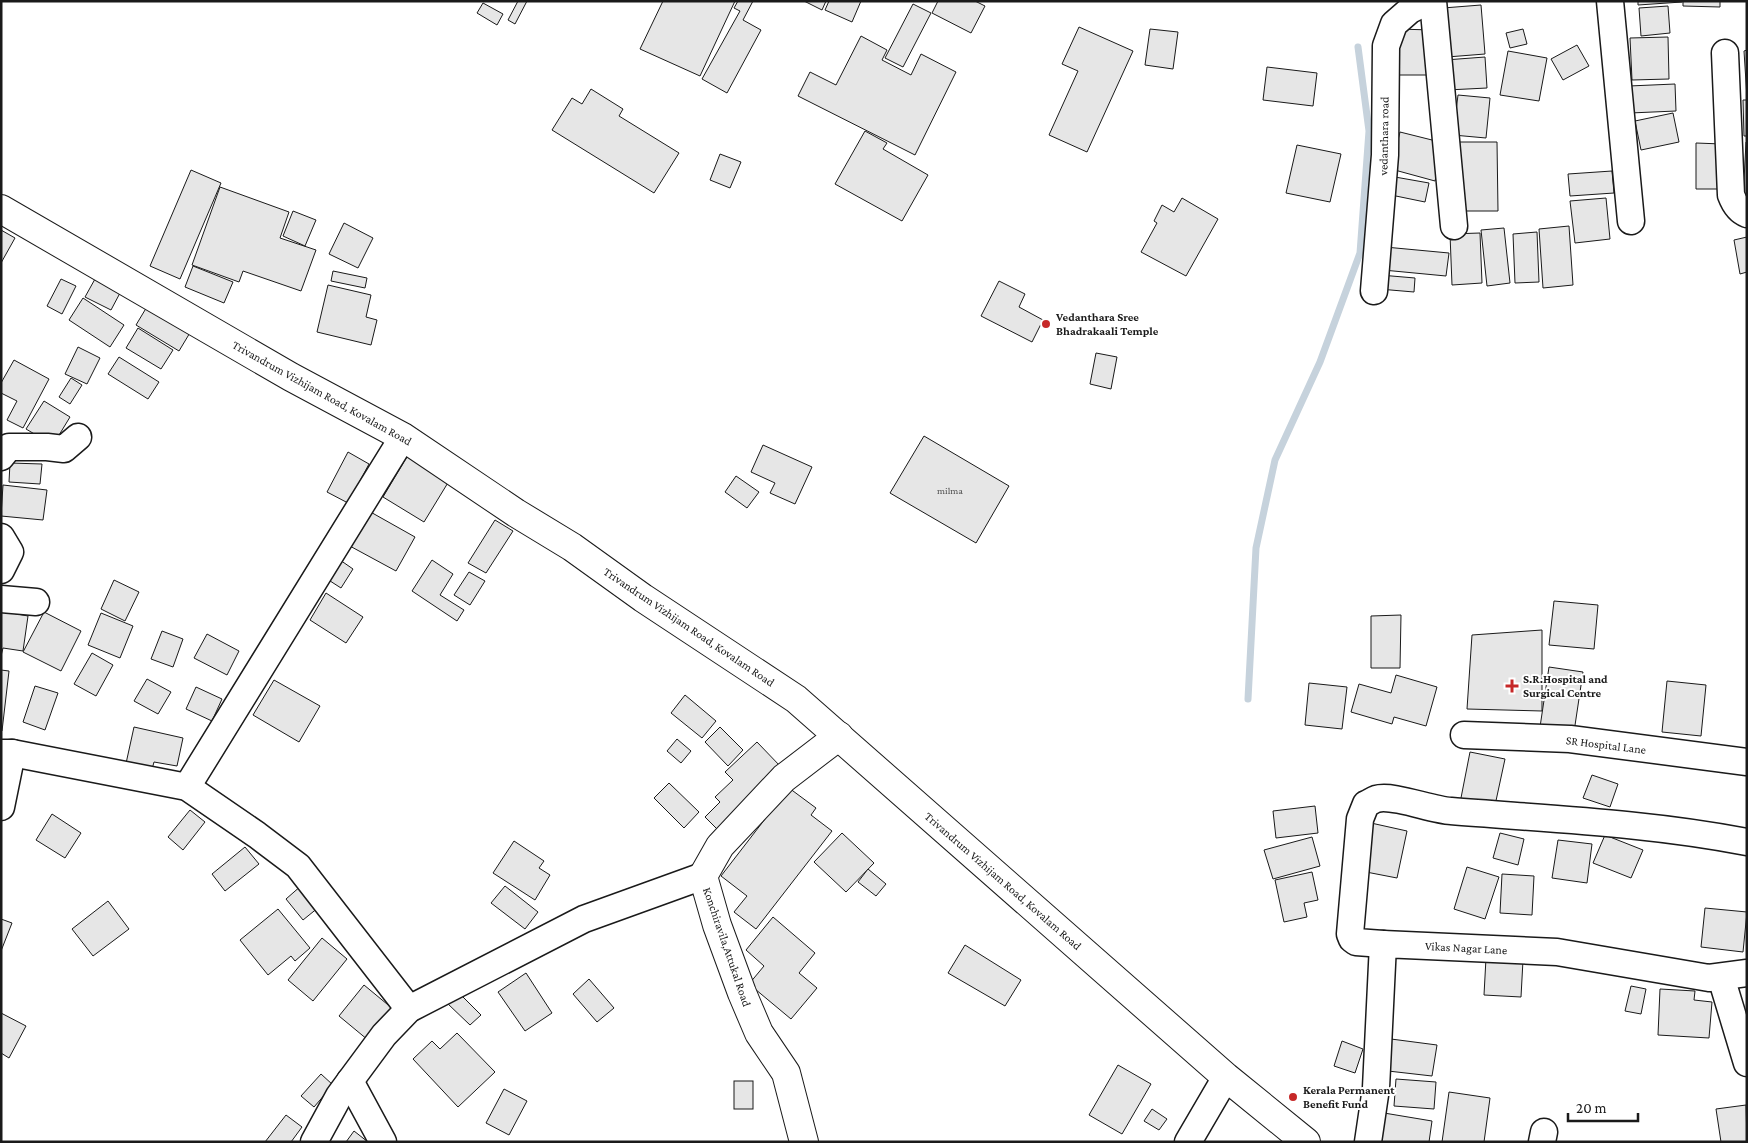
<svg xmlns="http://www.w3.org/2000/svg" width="1748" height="1143" font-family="'Crimson Pro',serif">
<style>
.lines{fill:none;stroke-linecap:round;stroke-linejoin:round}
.stream{stroke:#c6d2dc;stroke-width:7}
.building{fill:#e6e6e6;stroke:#1a1a1a}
.minor-casing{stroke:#1a1a1a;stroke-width:29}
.major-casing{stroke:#1a1a1a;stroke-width:30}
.minor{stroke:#fff;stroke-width:26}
.major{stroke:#fff;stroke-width:28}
.poi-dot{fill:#c62828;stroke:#fff;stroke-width:2}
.labels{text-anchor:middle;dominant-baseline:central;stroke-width:4;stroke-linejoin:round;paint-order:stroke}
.number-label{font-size:10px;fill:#4d4d4d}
.street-label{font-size:12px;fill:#1a1a1a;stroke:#fff}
.poi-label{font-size:12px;font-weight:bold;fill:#1a1a1a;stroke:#fff;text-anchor:start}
</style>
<rect width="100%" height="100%" fill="#fff"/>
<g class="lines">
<!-- stream -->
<polyline class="stream" points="1248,699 1256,548 1275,460 1320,362 1360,253 1369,131 1358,47"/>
</g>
<!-- building -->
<g class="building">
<polygon points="518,1 527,1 515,24 508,20"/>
<polygon points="663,1 735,1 700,76 640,49"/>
<polygon points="738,1 753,1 743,20 761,30 727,93 702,79 740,11 734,8"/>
<polygon points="804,1 826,1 822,10"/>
<polygon points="829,1 861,1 852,22 825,10"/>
<polygon points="938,1 975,1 985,6 971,33 932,13"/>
<polygon points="1638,1 1682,1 1682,2 1638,5"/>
<polygon points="1683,1 1720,1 1720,7 1683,6"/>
<polygon points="483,3 503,14 497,25 477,13"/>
<polygon points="913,4 931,13 903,67 885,58"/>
<polygon points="1481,5 1485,54 1447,57 1443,8"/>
<polygon points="1668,6 1670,33 1641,36 1639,8"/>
<polygon points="1079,27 1133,51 1087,152 1049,135 1078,71 1062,64"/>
<polygon points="1150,29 1178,32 1173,69 1145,65"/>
<polygon points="1397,29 1432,30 1431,75 1396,75"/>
<polygon points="1523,29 1527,44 1510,48 1506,33"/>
<polygon points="861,36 887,50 882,60 911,75 921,54 956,72 915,155 798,96 810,72 836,85"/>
<polygon points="1668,37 1669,79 1632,80 1630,38"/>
<polygon points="1577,45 1589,66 1563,80 1551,59"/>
<polygon points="1747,50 1747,98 1744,51"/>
<polygon points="1508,51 1547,58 1539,101 1500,95"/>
<polygon points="1485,57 1487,88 1447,90 1445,60"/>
<polygon points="1267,67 1317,73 1313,106 1263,100"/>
<polygon points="1675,84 1676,111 1630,113 1629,86"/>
<polygon points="591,89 623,109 619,116 679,153 654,193 552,130 572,98 582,104"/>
<polygon points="1458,95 1490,98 1486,138 1453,135"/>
<polygon points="1743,100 1747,100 1747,136 1744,136"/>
<polygon points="1673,113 1679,142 1641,150 1635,121"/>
<polygon points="865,131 887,143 883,149 928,175 902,221 835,184"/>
<polygon points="1400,132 1444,143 1435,181 1391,169"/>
<polygon points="1457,142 1497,142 1498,211 1458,211"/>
<polygon points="1746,142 1747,142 1747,200 1743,200"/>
<polygon points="1696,143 1722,144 1722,189 1696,189"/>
<polygon points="1297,145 1341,154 1330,202 1286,193"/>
<polygon points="720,154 741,162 730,188 710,180"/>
<polygon points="191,170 221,183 180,279 150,266"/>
<polygon points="1612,171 1614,193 1570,196 1568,174"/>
<polygon points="1395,177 1429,183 1425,202 1391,195"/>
<polygon points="220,187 289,212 280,238 316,250 301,291 243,271 239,282 192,265"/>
<polygon points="1182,198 1218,219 1186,276 1141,252 1157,223 1154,221 1162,205 1174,212"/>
<polygon points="1606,198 1610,239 1575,243 1570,201"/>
<polygon points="293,211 316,220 305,246 283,236"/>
<polygon points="344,223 373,238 358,268 329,254"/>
<polygon points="1569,226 1573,285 1543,288 1539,229"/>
<polygon points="1504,228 1510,283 1487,286 1481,230"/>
<polygon points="1,230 15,238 1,263"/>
<polygon points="1537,232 1539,282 1515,283 1513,234"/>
<polygon points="1480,233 1482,283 1452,285 1450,234"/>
<polygon points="1747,237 1747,272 1740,274 1734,240"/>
<polygon points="1385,247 1449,253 1446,276 1383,270"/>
<polygon points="193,266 233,282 224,303 185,287"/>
<polygon points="333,271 367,278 365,288 331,281"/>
<polygon points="1380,275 1415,278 1414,292 1379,289"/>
<polygon points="61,279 76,286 62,314 47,306"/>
<polygon points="95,279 120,293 111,310 85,297"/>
<polygon points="999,281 1025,294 1019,307 1043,320 1032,342 981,316"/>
<polygon points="328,285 371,295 366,317 377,320 371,345 317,332"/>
<polygon points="83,298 124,325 110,347 69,320"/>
<polygon points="148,305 191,331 179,351 136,325"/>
<polygon points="138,328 173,350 161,369 126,348"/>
<polygon points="78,347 100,358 87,384 65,374"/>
<polygon points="1096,353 1117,357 1111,389 1090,384"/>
<polygon points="119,357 159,382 148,399 108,374"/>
<polygon points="14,360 49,379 23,428 7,420 17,401 1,393 1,383"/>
<polygon points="71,378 82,385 70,404 59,397"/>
<polygon points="44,401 70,417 53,445 26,429"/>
<polygon points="924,436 1009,486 976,543 890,493"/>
<polygon points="763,445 812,467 795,504 770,493 775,483 751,472"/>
<polygon points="348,452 369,464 348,503 327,492"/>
<polygon points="408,455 449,481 424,522 383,497"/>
<polygon points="10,463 42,464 40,484 9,482"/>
<polygon points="736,476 759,492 747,508 725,492"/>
<polygon points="3,485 47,490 43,520 1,516"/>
<polygon points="367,510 415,537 396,571 348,545"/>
<polygon points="495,520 513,531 486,573 468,563"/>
<polygon points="340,560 353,569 341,588 327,579"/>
<polygon points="432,560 453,574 440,595 464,610 457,621 412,591"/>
<polygon points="469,572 485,581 470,605 454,595"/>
<polygon points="114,580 139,592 125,621 101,609"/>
<polygon points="326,593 363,617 346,643 310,620"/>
<polygon points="1554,601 1598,605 1594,649 1549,645"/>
<polygon points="1,611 28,616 23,651 3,648 1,656"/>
<polygon points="44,612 81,631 61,671 23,652"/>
<polygon points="101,613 133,626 120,658 88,645"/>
<polygon points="1401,615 1400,668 1371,668 1371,616"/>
<polygon points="1542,630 1542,711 1467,709 1472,635"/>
<polygon points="162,631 183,639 173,667 151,659"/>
<polygon points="207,634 239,651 227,675 194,658"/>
<polygon points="92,653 113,665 96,696 74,684"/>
<polygon points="1549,667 1583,672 1574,732 1540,727"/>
<polygon points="1,670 9,671 2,731 1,730"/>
<polygon points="1396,675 1437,687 1426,726 1394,717 1392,724 1351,712 1359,684 1391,693"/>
<polygon points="147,679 171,692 158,714 134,701"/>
<polygon points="274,680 320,706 299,742 253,715"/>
<polygon points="1667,681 1706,685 1701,736 1662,732"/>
<polygon points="1309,683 1347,687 1342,729 1305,725"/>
<polygon points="35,686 58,693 45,730 23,722"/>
<polygon points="196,687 222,699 212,721 186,709"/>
<polygon points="685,695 716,721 702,738 671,713"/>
<polygon points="134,727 183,738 177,766 154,762 151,773 125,768"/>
<polygon points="720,727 743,750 728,766 705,742"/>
<polygon points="677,739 691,751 681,763 667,751"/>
<polygon points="757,742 781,767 717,829 705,817 720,802 715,797 733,780 725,772"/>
<polygon points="1470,752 1505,759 1494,810 1460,803"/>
<polygon points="1592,775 1618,784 1610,807 1583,798"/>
<polygon points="669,783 699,812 684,828 654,798"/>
<polygon points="789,788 816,808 811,815 832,831 756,929 734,912 747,896 721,876"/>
<polygon points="1315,806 1318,833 1276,838 1273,811"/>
<polygon points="190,810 205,822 183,850 168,837"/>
<polygon points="52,814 81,833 65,858 36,840"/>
<polygon points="1371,823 1407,831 1397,878 1361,871"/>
<polygon points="842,833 874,863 846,892 814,862"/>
<polygon points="1500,833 1524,839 1518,865 1493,858"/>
<polygon points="1605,835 1643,850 1631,878 1593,863"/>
<polygon points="1312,837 1320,866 1273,879 1264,850"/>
<polygon points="1558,840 1592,844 1587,883 1552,878"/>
<polygon points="514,841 544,861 539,868 550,875 535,900 493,873"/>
<polygon points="245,847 259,864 225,891 212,874"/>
<polygon points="1467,867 1499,877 1485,919 1454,909"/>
<polygon points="868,869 886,884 876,896 858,882"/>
<polygon points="1312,872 1318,900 1304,903 1307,917 1284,922 1275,880"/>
<polygon points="1502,874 1534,876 1532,915 1500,913"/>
<polygon points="302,885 319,907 303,920 286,899"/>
<polygon points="505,886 538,912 525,929 491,903"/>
<polygon points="108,901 129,929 93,956 72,929"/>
<polygon points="1705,908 1747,912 1743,952 1701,947"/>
<polygon points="278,909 310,948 295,961 291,956 268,975 240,940"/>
<polygon points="773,917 815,953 799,973 817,988 791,1019 749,984 764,966 746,950"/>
<polygon points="1,919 12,923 1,951"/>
<polygon points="322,938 347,959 313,1001 288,980"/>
<polygon points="965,945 1021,980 1005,1006 948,973"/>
<polygon points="1486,958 1523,960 1521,997 1484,995"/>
<polygon points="526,973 552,1013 525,1031 498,992"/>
<polygon points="589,979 614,1008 597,1022 573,994"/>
<polygon points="364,985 393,1009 368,1040 339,1016"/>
<polygon points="1631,986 1646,989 1641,1014 1625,1011"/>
<polygon points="1660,989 1695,991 1694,1000 1712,1002 1709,1038 1658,1035"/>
<polygon points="458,992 481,1015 470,1025 447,1003"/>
<polygon points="1,1013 26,1026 9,1058 1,1053"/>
<polygon points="457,1033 495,1072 458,1107 413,1059 432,1041 440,1049"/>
<polygon points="1391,1039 1437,1045 1432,1076 1388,1071"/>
<polygon points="1342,1041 1363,1049 1355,1073 1334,1066"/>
<polygon points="1118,1065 1151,1084 1122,1134 1089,1115"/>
<polygon points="321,1074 333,1085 314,1107 301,1096"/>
<polygon points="1396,1079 1436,1082 1434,1109 1394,1106"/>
<rect x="734" y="1081" width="19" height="28"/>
<polygon points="504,1089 527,1101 509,1135 486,1123"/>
<polygon points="1449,1092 1490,1098 1484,1142 1442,1142"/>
<polygon points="1746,1105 1747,1142 1721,1142 1716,1109"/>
<polygon points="1152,1109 1167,1119 1159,1130 1144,1121"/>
<polygon points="1384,1113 1432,1121 1429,1142 1379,1142"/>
<polygon points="286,1115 302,1127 291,1142 265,1142"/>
<polygon points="354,1131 368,1142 346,1142"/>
</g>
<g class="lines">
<!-- minor casing -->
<g class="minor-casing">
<g id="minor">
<polyline points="1433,1 1454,226"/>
<polyline points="1610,1 1631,221"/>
<path d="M1725 53 1731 195C1734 203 1739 211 1747 214"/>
<polyline points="1374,291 1385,155 1386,46 1394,24 1410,10 1428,1"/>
<polyline points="1,457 9,447 47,447 64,449 78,437"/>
<polyline points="1,537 10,552 1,570"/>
<polyline points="1,599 36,602"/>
<polyline points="1464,735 1570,739 1747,762"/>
<polyline points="1,753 12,753 187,787 257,835 298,866 409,1009"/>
<polyline points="187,787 403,437"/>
<polyline points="1,807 12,753"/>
<path d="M1383 944 1356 942 1352 939 1350 934 1360 819 1366 804C1369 803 1373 800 1376 799 1393 794 1431 810 1451 811 1550 819 1649 823 1747 842"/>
<polyline points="1721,977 1747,1063"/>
<polyline points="350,1081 383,1142"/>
<polyline points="314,1142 339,1096 350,1081 384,1035 409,1009 584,919 703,876"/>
<polyline points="1188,1142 1226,1077"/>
<polyline points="1368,1142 1376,1088 1383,944 1557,952 1709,978 1747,973"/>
<polyline points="1542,1142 1544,1132"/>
</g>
</g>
<!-- major casing -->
<g class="major-casing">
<g id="major">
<polyline points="1,209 291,377 403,437 516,513 572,547 643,598 796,699 1226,1077 1306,1142"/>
<polyline points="804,1142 786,1073 759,1033 742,993 717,925 703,876 720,846 784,778 839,736"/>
</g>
</g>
<!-- minor -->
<use href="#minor" class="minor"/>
<!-- major -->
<use href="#major" class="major"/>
</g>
<!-- markers -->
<g class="poi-dot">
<circle cx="1046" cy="324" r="5"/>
<path d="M1509.5 678.5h5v5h5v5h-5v5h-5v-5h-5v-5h5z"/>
<circle cx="1293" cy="1097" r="5"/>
</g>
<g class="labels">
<!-- number labels -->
<g class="number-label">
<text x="950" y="490">milma</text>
</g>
<!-- street labels -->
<g class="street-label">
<text transform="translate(1384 136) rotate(-89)">vedanthara road</text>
<text transform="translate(322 393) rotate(29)">Trivandrum Vizhijam Road, Kovalam Road</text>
<text transform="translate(689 627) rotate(34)">Trivandrum Vizhijam Road, Kovalam Road</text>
<text transform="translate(1606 745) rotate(7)">SR Hospital Lane</text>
<text transform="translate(1003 881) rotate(41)">Trivandrum Vizhijam Road, Kovalam Road</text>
<text transform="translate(727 947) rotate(71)">Konchiravila,Attukal Road</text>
<text transform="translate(1466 948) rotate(3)">Vikas Nagar Lane</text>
</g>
<!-- poi labels -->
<g class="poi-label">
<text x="1056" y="317">Vedanthara Sree<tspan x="1056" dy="14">Bhadrakaali Temple</tspan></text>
<text x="1523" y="679">S.R.Hospital and<tspan x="1523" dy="14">Surgical Centre</tspan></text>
<text x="1303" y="1090">Kerala Permanent<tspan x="1303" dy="14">Benefit Fund</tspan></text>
</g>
</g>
<!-- border -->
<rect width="1748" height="1143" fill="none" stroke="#1a1a1a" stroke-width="5"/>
<!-- scale -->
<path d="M1568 1113v8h70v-8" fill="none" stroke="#1a1a1a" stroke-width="2.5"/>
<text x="1576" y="1113" font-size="15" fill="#1a1a1a" stroke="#ffffff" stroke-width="4" paint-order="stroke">20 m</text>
</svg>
